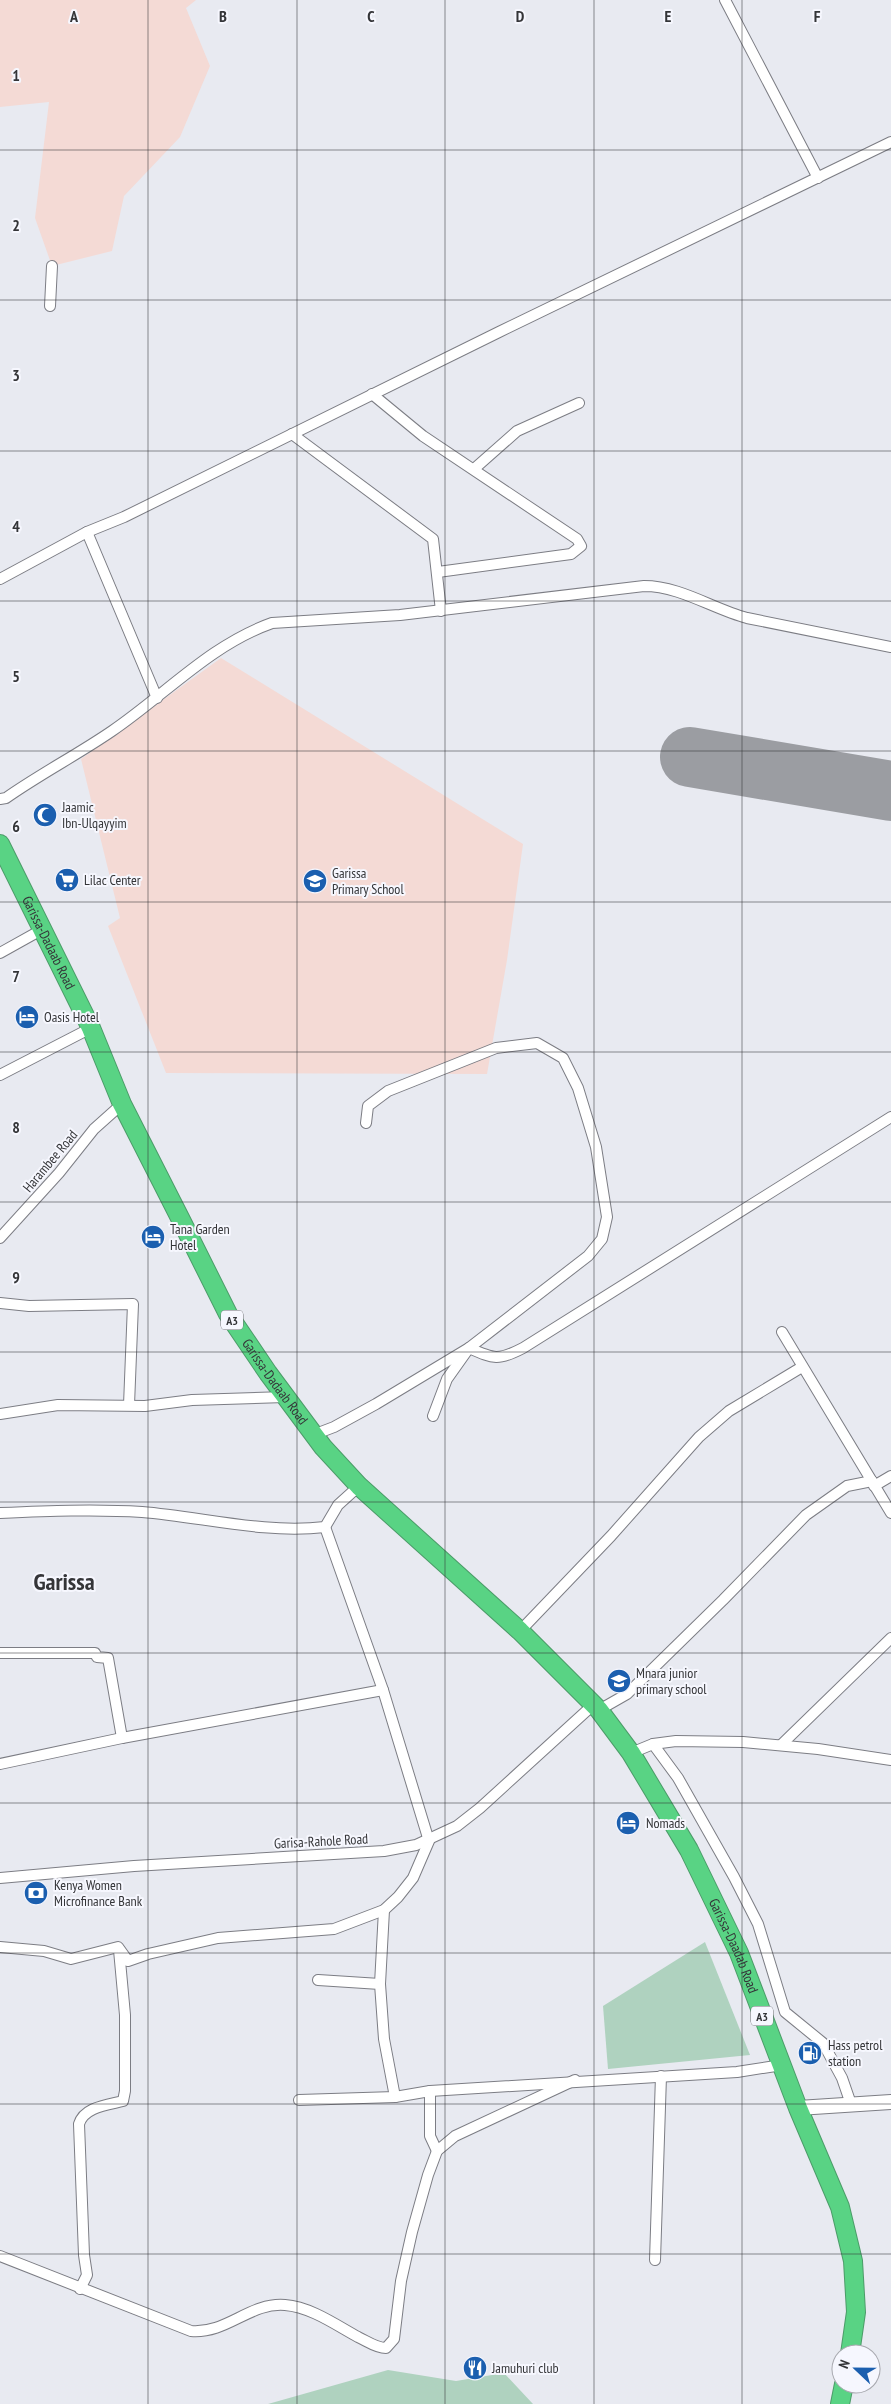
<svg xmlns="http://www.w3.org/2000/svg" width="891" height="2404" font-family="'PT Sans Narrow',sans-serif">
<style>
.education{fill:#f4dad5}
.green{fill:#afd2bf}
.lines{fill:none;stroke-linecap:round;stroke-linejoin:round}
.runway{stroke:#9b9da2;stroke-width:60}
.street-casing{stroke:#7c7d84;stroke-width:12}
.secondary-casing{stroke:#7c7d84;stroke-width:16}
.highway-casing{stroke:#4c9c69;stroke-width:20}
.street{stroke:#fff;stroke-width:10}
.secondary{stroke:#fff;stroke-width:14}
.highway{stroke:#59d384;stroke-width:18}
.grid{fill:none;stroke:#343538;stroke-width:1;stroke-opacity:0.55}
.labels{text-anchor:middle;dominant-baseline:central;stroke-width:4;stroke-linejoin:round;paint-order:stroke}
.shield{fill:#f6f7fe;stroke:#6e6f73;stroke-width:1}
.shield-label{font-size:12px;font-weight:bold;fill:#343538}
.poi-label{font-size:14px;fill:#343538;stroke:#f6f7fe;text-anchor:start}
.street-label{font-size:14px;fill:#343538;stroke:#f6f7fe}
.town-label{font-size:24px;font-weight:bold;fill:#343538;stroke:#f6f7fe}
.grid-label{font-size:16px;text-anchor:middle;font-weight:bold;fill:#343538;stroke:#f6f7fe;stroke-width:4;stroke-linejoin:round;paint-order:stroke}
</style>
<rect width="100%" height="100%" fill="#e8eaf1"/>
<!-- education -->
<g class="education">
<polygon points="0,0 196,0 186,8 210,66 180,137 124,196 112,251 52,266 35,218 49,102 0,107"/>
<polygon points="221,658 523,844 507,960 487,1074 166,1073 108,926 120,918 81,759"/>
</g>
<!-- green -->
<g class="green">
<polygon points="705,1942 750,2055 608,2069 603,2006"/>
<polygon points="388,2370 456,2381 504,2373 533,2404 268,2404"/>
</g>
<g class="lines">
<!-- runway -->
<polyline class="runway" points="690,757 891,791"/>
<!-- street casing -->
<g class="street-casing">
<g id="street">
<polyline points="725,0 818,178"/>
<polyline points="50,306 52,266"/>
<polyline points="372,394 423,436 577,539 581,546 571,554 438,572"/>
<polyline points="292,434 433,539 441,611"/>
<polyline points="474,469 517,431 579,403"/>
<polyline points="87,532 157,698"/>
<polyline points="0,579 87,532 124,517 499,332 891,142"/>
<path d="M0 799 6 798C40 774 77 755 112 731 165 695 210 645 272 623L400 615 644 586C680 586 713 609 747 618L891 647"/>
<polyline points="0,953 43,929"/>
<polyline points="0,1075 91,1028"/>
<polyline points="0,1238 59,1173 94,1129 122,1104"/>
<polyline points="0,1303 29,1306 133,1304 129,1405"/>
<polyline points="782,1332 891,1513"/>
<polyline points="0,1414 58,1405 145,1406 192,1400 285,1397"/>
<path d="M433 1416 447 1379 469 1348C494 1359 498 1361 523 1348L891 1117"/>
<polyline points="313,1435 334,1427 376,1404 469,1348 588,1256 602,1239 607,1217 596,1147 578,1088 563,1058 537,1043 496,1048 388,1091 368,1106 366,1123"/>
<polyline points="874,1486 891,1476"/>
<path d="M0 1513C47 1511 95 1509 142 1512 203 1517 264 1534 325 1527L338 1505 359 1486"/>
<polyline points="520,1631 611,1536 699,1437 729,1411 802,1367"/>
<polyline points="0,1653 95,1653 97,1657 108,1658 122,1738"/>
<polyline points="599,1710 627,1694 723,1600 806,1515 847,1486 872,1481"/>
<polyline points="653,1744 678,1778 734,1877 758,1924 785,2012 823,2043 842,2078 851,2104"/>
<polyline points="781,1745 891,1638"/>
<polyline points="631,1753 653,1744 676,1741 743,1742 818,1749 891,1760"/>
<polyline points="0,1764 122,1738 383,1690"/>
<polyline points="0,1878 134,1866 384,1851 416,1845 457,1826 480,1808 593,1705"/>
<polyline points="0,1947 44,1951 71,1959 118,1947 128,1961 148,1954 218,1938 334,1929 384,1910 398,1897 413,1878 429,1841 383,1690 325,1527"/>
<polyline points="318,1980 380,1984 384,2039 395,2097"/>
<polyline points="380,1984 384,1910"/>
<polyline points="430,2091 430,2136 437,2151"/>
<polyline points="299,2100 395,2097 430,2091 737,2072 782,2065"/>
<path d="M0 2256 191 2331C227 2334 250 2302 285 2305 311 2307 336 2325 358 2337 367 2341 376 2348 386 2348L394 2339 401 2281 412 2232 428 2175 437 2151 455 2136 575 2080"/>
<polyline points="655,2260 661,2076"/>
<path d="M80 2289 87 2275 84 2255 79 2124C84 2107 107 2105 123 2101L125 2091V2015L119 1950"/>
</g>
</g>
<!-- secondary casing -->
<g class="secondary-casing">
<polyline id="secondary" points="798,2108 891,2102"/>
</g>
<!-- highway casing -->
<g class="highway-casing">
<g id="highway">
<path id="s1" d="M0 844 91 1028 122 1104 181 1220 228 1314 268 1373 323 1447 359 1486 520 1631 599 1710 631 1753 689 1850 739 1953 798 2108 840 2207 853 2261 856 2312 850 2354"/>
<polyline points="840,2404 844,2384"/>
</g>
</g>
<!-- street -->
<use href="#street" class="street"/>
<!-- secondary -->
<use href="#secondary" class="secondary"/>
<!-- highway -->
<use href="#highway" class="highway"/>
</g>
<!-- grid -->
<path class="grid" d="M148 0V2404M297 0V2404M445 0V2404M594 0V2404M742 0V2404M0 150H891M0 300H891M0 451H891M0 601H891M0 751H891M0 902H891M0 1052H891M0 1202H891M0 1352H891M0 1502H891M0 1653H891M0 1803H891M0 1953H891M0 2104H891M0 2254H891"/>
<!-- icons -->
<defs>
<g id="mosque-disc" transform="scale(1.25)"><circle r="9.5" fill="#1b5faf" stroke="#f6f7fe"/><path d="M3.5-4.9A6 6 0 1 0 3.5 4.9A5 5 0 1 1 3.5-4.9Z" fill="#fff"/></g>
<g id="supermarket-disc" transform="scale(1.25)"><circle r="9.5" fill="#1b5faf" stroke="#f6f7fe"/><path d="M-6-5.5h2.5l.6 2H6L4.5 2H-2.5L-4.4-4H-6ZM-1.5 3.2a1.3 1.3 0 1 0 .1 0ZM3 3.2a1.3 1.3 0 1 0 .1 0Z" fill="#fff"/></g>
<g id="school-disc" transform="scale(1.25)"><circle r="9.5" fill="#1b5faf" stroke="#f6f7fe"/><path d="M0-5L7-2L0 1L-7-2ZM-4 1L0 2.5L4 1V4Q0 6-4 4Z" fill="#fff"/></g>
<g id="hotel-disc" transform="scale(1.25)"><circle r="9.5" fill="#1b5faf" stroke="#f6f7fe"/><path d="M-6-4.5h1.5V1H6V5H4.5V3h-9V5H-6ZM-4 0a1.8 1.8 0 1 1 3.6 0ZM.5 0V-2.5h3Q6-2.5 6 0Z" fill="#fff"/></g>
<g id="bank-disc" transform="scale(1.25)"><circle r="9.5" fill="#1b5faf" stroke="#f6f7fe"/><path d="M-6-4H6V4H-6ZM0-2.3a2.3 2.3 0 1 0 0 4.6a2.3 2.3 0 1 0 0-4.6Z" fill="#fff"/></g>
<g id="fuel-disc" transform="scale(1.25)"><circle r="9.5" fill="#1b5faf" stroke="#f6f7fe"/><path d="M-5.5-6h7V0h2V4h1.3V-2.5L3-4.5l.8-.8L6-3V5H2.5V1h-1V6h-7ZM-4.2-4.7v3.2H.2V-4.7Z" fill="#fff"/></g>
<g id="restaurant-disc" transform="scale(1.25)"><circle r="9.5" fill="#1b5faf" stroke="#f6f7fe"/><path d="M-5-6h1v4h1v-4h1v4h1v-4h1v5L-1.5 .5V6h-2V.5L-5-1ZM5-6V6H3V1.5H1.5Q1.5-4 5-6Z" fill="#fff"/></g>
</defs>
<g fill-rule="evenodd">
<use href="#mosque-disc" x="45" y="815"/>
<use href="#supermarket-disc" x="67" y="880"/>
<use href="#school-disc" x="315" y="881"/>
<use href="#hotel-disc" x="27" y="1017"/>
<use href="#hotel-disc" x="153" y="1237"/>
<use href="#school-disc" x="619" y="1681"/>
<use href="#hotel-disc" x="628" y="1823"/>
<use href="#bank-disc" x="36" y="1893"/>
<use href="#fuel-disc" x="810" y="2053"/>
<use href="#restaurant-disc" x="475" y="2368"/>
</g>
<g class="labels">
<!-- shield labels -->
<g class="shield">
<rect x="221" y="1310.5" width="22" height="19" rx="4"/>
<rect x="751" y="2006.5" width="22" height="19" rx="4"/>
</g>
<g class="shield-label">
<text x="232" y="1320">A3</text>
<text x="762" y="2016">A3</text>
</g>
<!-- poi labels -->
<g class="poi-label">
<text x="62" y="807">Jaamic<tspan x="62" dy="16">Ibn-Ulqayyim</tspan></text>
<text x="332" y="873">Garissa<tspan x="332" dy="16">Primary School</tspan></text>
<text x="84" y="880">Lilac Center</text>
<text x="44" y="1017">Oasis Hotel</text>
<text x="170" y="1229">Tana Garden<tspan x="170" dy="16">Hotel</tspan></text>
<text x="636" y="1673">Mnara junior<tspan x="636" dy="16">primary school</tspan></text>
<text x="646" y="1823">Nomads</text>
<text x="54" y="1885">Kenya Women<tspan x="54" dy="16">Microfinance Bank</tspan></text>
<text x="828" y="2045">Hass petrol<tspan x="828" dy="16">station</tspan></text>
<text x="492" y="2368">Jamuhuri club</text>
</g>
<!-- street labels -->
<g class="street-label">
<text stroke="none"><textPath href="#s1" startOffset="110">Garissa-Dadaab Road</textPath></text>
<text transform="translate(50 1161) rotate(-50)">Harambee Road</text>
<text stroke="none"><textPath href="#s1" startOffset="605">Garissa-Dadaab Road</textPath></text>
<text transform="translate(321 1841) rotate(-3)">Garisa-Rahole Road</text>
<text stroke="none"><textPath href="#s1" startOffset="1340">Garissa-Daadab Road</textPath></text>
</g>
<!-- town labels -->
<g class="town-label">
<text x="64" y="1581">Garissa</text>
</g>
</g>
<g class="grid-label">
<text x="74" y="22">A</text>
<text x="223" y="22">B</text>
<text x="371" y="22">C</text>
<text x="520" y="22">D</text>
<text x="668" y="22">E</text>
<text x="817" y="22">F</text>
<text x="16" y="81">1</text>
<text x="16" y="231">2</text>
<text x="16" y="381">3</text>
<text x="16" y="532">4</text>
<text x="16" y="682">5</text>
<text x="16" y="832">6</text>
<text x="16" y="982">7</text>
<text x="16" y="1133">8</text>
<text x="16" y="1283">9</text>
</g>
<!-- north arrow -->
<g transform="translate(856 2369) rotate(292)"><circle r="24" fill="#f6f7fe" stroke="#a8a9af"/>
<path d="M0-4L9 19L0 12L-9 19Z" fill="#1b5faf"/>
<text y="-8" font-size="14" font-weight="bold" text-anchor="middle" fill="#343538">N</text>
</g>
</svg>
